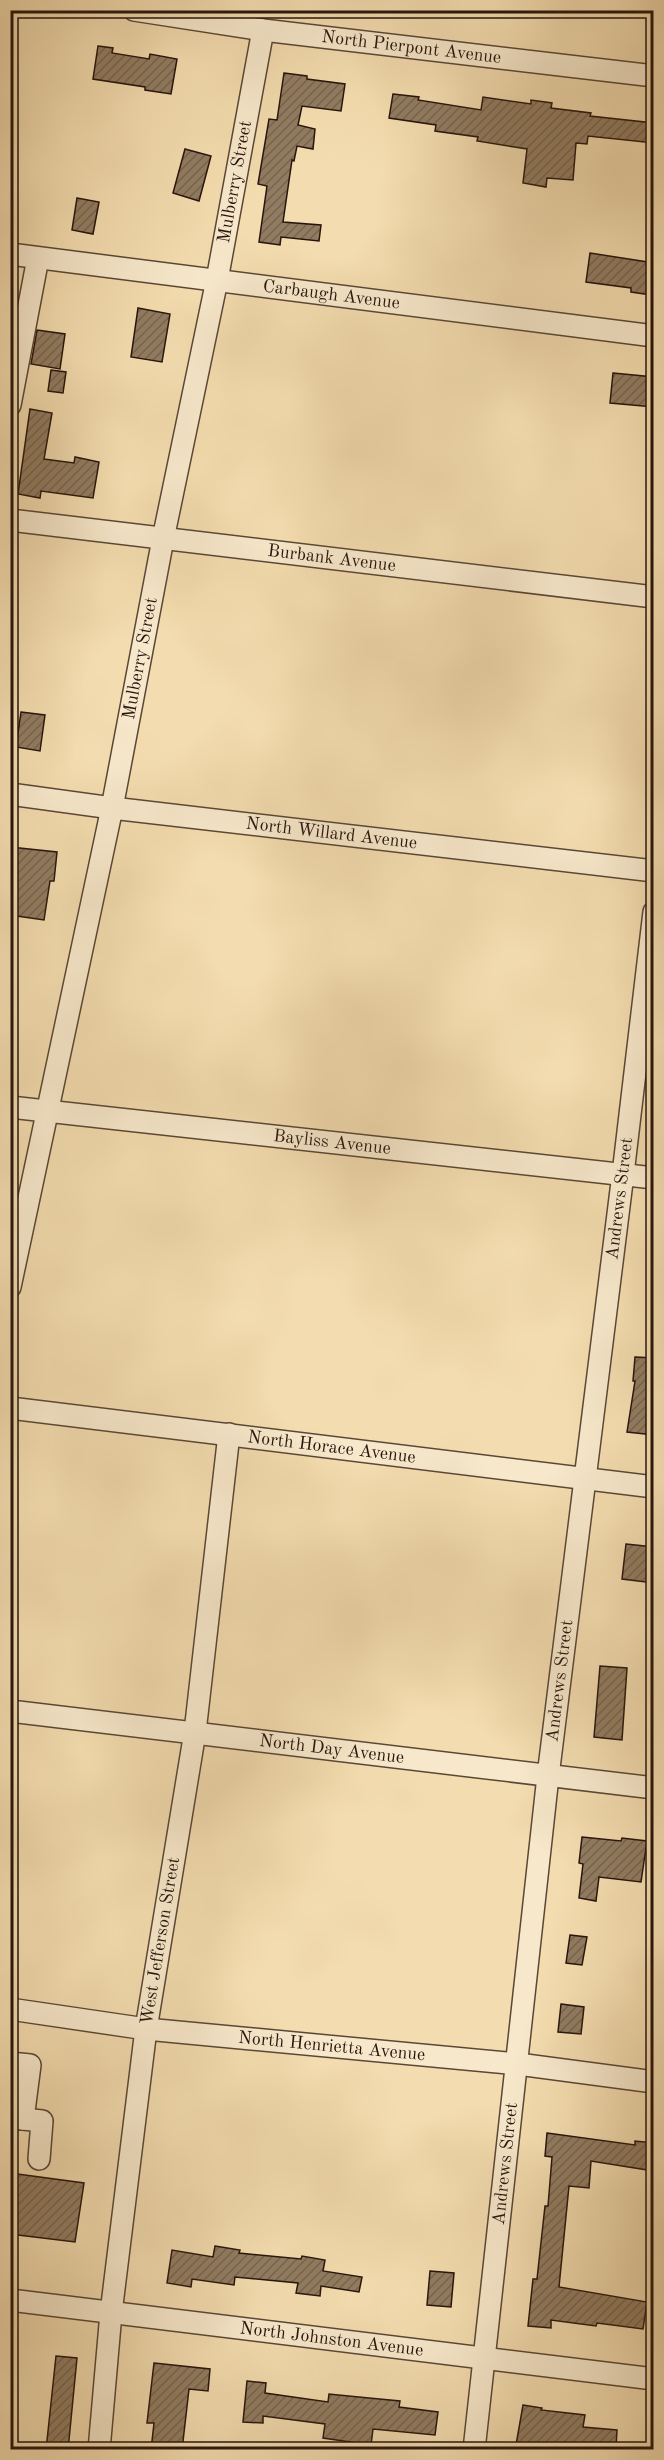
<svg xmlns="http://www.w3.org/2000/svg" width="664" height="2460" font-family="'Old Standard TT',serif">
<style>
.building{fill:url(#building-hatch);stroke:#27150d;stroke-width:1.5}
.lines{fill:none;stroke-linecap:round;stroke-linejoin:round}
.minor-casing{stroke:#5a4736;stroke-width:24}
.minor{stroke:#f7e8cb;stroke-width:21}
.labels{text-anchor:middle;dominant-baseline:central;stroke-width:4.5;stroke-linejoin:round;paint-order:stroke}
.street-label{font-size:18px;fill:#27150d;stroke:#f7e8cb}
</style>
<defs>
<pattern id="building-hatch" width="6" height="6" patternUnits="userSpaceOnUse" patternTransform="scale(1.5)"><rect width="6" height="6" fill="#917c61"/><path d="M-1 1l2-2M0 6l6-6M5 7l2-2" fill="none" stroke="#76644e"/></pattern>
</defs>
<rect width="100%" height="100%" fill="#f3dcaf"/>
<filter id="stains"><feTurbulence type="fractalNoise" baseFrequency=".00333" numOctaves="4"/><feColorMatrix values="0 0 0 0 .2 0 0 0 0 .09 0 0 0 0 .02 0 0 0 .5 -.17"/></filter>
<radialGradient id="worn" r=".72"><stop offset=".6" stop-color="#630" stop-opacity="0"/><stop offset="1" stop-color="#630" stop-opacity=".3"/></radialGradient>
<!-- building -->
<g class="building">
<polygon points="98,46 113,48 112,53 149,59 150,54 177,59 171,94 145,90 145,87 93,79"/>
<polygon points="284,73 307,76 307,79 345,84 341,111 302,106 298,125 315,129 313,149 297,146 294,161 292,160 283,222 321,225 319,241 281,237 280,245 259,242 267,186 258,184 269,119 277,120"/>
<polygon points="393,94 419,97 418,100 481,110 483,97 531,104 531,100 552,103 551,108 591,113 590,116 654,123 654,143 588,136 587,144 576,143 573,180 547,178 546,187 523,183 527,149 477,141 478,137 435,131 436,125 389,118"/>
<polygon points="185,149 211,156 199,201 173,193"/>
<polygon points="77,198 99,202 93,234 72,230"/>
<polygon points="590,253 654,263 651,295 631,292 631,288 586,282"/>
<polygon points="138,308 170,314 162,362 131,357"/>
<polygon points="37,330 65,334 60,369 31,364"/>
<polygon points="51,370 66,372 63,393 48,391"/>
<polygon points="613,373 654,377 654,407 610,403"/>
<polygon points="30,409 52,413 44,459 74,463 75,457 99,462 93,498 41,491 40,498 18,494"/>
<polygon points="21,712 45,715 40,751 16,747"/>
<polygon points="10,847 57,852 54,881 50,881 44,920 10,915"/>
<polygon points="635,1357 654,1358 654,1435 627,1432 635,1381 633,1381"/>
<polygon points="626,1544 654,1547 654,1583 622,1579"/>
<polygon points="600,1666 627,1668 622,1740 594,1737"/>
<polygon points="582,1837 621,1841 622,1838 647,1841 641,1882 599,1877 596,1901 579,1898 583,1864 579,1863"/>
<polygon points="570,1935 587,1937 582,1965 566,1963"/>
<polygon points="561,2004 584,2007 581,2034 558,2032"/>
<polygon points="547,2133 635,2145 635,2141 654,2143 654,2171 591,2161 589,2188 569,2186 559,2287 647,2302 643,2329 597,2323 596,2326 551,2320 551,2328 528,2326 533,2279 537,2279 545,2206 548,2206 552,2157 545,2156"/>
<polygon points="10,2173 84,2183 75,2242 10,2234"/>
<polygon points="215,2246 240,2250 239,2253 301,2259 302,2256 325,2260 323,2271 362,2277 359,2292 321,2286 320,2296 296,2293 298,2283 235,2277 234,2285 192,2279 191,2287 167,2283 172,2250 213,2257"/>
<polygon points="430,2271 454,2273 451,2307 427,2305"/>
<polygon points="56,2356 77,2358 68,2450 46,2450"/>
<polygon points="154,2363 210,2369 208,2391 189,2389 182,2450 151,2450 154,2423 147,2423"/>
<polygon points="247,2381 266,2383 265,2393 328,2402 329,2394 369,2398 400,2401 399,2407 438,2412 435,2435 373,2429 371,2445 323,2438 325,2424 263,2416 263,2423 243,2422"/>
<polygon points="523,2405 542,2408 541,2410 585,2415 583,2427 617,2430 616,2448 581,2445 581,2450 543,2450 516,2445"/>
</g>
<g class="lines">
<!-- minor casing -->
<g class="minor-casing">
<g id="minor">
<path id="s1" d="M134 10 263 30 654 76"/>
<path id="s2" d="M10 254 654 336"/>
<polyline points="10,405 38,258"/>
<path id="s3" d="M10 520 654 597"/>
<path id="s4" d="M10 794 112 808 654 871"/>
<path id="s5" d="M10 1107 654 1178"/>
<path id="s6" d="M10 1287 112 808 163 539 217 280 263 30"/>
<path id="s7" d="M10 1408 654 1487"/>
<path id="s8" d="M10 1711 654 1788"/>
<path id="s9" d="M10 2009 146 2029 518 2064 654 2082"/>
<polyline points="10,2063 30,2065 23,2119 10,2118"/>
<polyline points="23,2119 42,2121 39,2159"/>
<path id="s10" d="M10 2300 654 2379"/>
<path id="s11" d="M99 2450 111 2313 146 2029 195 1732 229 1434"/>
<path id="s12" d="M474 2450 548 1776 623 1174 654 912"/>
</g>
</g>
<!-- minor -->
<use href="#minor" class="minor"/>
</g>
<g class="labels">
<!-- street labels -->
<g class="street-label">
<text stroke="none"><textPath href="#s1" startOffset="280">North Pierpont Avenue</textPath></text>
<text stroke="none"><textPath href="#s6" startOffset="1128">Mulberry Street</textPath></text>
<text stroke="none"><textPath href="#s2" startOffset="324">Carbaugh Avenue</textPath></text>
<text stroke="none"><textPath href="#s3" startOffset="324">Burbank Avenue</textPath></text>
<text stroke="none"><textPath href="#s6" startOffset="642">Mulberry Street</textPath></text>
<text stroke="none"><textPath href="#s4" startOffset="324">North Willard Avenue</textPath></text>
<text stroke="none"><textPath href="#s5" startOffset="324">Bayliss Avenue</textPath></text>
<text stroke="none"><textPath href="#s12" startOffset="1260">Andrews Street</textPath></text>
<text stroke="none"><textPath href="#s7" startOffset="324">North Horace Avenue</textPath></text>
<text stroke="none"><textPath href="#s12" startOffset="774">Andrews Street</textPath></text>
<text stroke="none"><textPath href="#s8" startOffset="324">North Day Avenue</textPath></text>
<text stroke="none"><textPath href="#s11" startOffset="513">West Jefferson Street</textPath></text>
<text stroke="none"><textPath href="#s9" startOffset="324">North Henrietta Avenue</textPath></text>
<text stroke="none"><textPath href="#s12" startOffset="288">Andrews Street</textPath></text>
<text stroke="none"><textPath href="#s10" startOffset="324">North Johnston Avenue</textPath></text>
</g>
</g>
<!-- margin -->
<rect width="664" height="2460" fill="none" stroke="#f3dcaf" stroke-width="36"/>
<rect x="12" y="12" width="640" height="2436" fill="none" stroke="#27150d" stroke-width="3"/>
<rect x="18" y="18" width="628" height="2424" fill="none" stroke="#27150d" stroke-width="1.5"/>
<rect width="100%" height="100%" filter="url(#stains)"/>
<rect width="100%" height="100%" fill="url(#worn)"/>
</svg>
